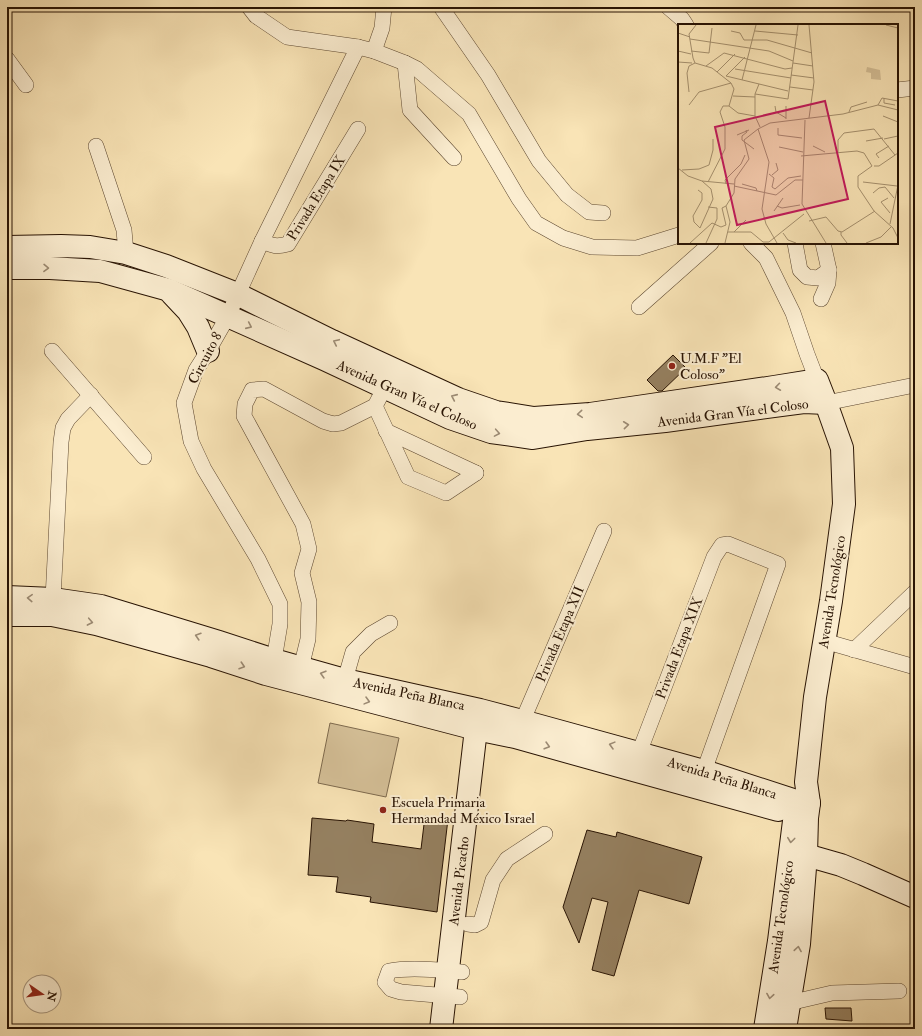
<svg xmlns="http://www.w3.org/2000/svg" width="922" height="1036" font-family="'IM FELL Double Pica',serif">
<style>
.green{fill:#d5c098;stroke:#7e6a4e}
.building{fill:#958060;stroke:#281303}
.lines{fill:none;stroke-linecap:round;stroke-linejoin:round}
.street-casing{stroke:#5c4730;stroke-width:16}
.secondary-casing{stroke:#281303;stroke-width:24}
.street{stroke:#fbedd0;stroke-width:15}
.secondary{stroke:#fbedd0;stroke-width:22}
.oneway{stroke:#9c8b74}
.poi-dot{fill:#8f2418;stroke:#fbedd0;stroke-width:1.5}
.labels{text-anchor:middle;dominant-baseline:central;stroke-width:4;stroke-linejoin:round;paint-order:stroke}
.street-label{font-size:14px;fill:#281303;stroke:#fbedd0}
.poi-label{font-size:14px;fill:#281303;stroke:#fbedd0;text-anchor:start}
.inset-road{fill:none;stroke:#a5906e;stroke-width:1}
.view{fill:#c2185b;fill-opacity:0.15;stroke:#c2185b;stroke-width:2}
.inset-edge{fill:none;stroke:#281303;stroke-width:2}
</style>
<rect width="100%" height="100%" fill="#f9e4b6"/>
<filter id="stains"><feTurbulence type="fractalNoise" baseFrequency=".005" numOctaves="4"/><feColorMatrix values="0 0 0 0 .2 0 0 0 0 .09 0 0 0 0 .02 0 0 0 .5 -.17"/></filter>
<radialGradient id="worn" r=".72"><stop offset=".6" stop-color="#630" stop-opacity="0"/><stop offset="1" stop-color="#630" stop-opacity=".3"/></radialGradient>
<!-- green -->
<polygon class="green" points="330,723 399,738 386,797 318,783"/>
<!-- building -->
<g class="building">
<polygon points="673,355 686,368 662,391 658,391 647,380"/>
<polygon points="425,816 448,819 437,912 370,902 371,897 336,892 338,877 308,875 312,818 346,821 347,820 374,824 372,842 421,849"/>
<polygon points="587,830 616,837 617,832 702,857 689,904 639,890 614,976 592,970 608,902 592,898 579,943 563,907"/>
<polygon points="825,1008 851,1008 852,1021 826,1019"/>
</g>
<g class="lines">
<!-- street casing -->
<g class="street-casing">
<g id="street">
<polyline points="249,7 256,16 287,37 358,47 374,51 405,63 417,69 469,114 519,199 536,223 563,238 592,247 637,248 679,235"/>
<polyline points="441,7 488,75 539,161 567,195 589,212 603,213"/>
<polyline points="668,7 682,19 686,25"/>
<polyline points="374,51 382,28 384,7"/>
<polyline points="7,59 26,85"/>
<polyline points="405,63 410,110 454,158"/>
<polyline points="897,90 915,88"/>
<polyline points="96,146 124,230 126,253"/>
<path d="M262 241C273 246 276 247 288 244L358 129"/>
<polyline points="751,243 766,258 793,313 807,354 817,380"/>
<polyline points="795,243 800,270 807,277 818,278 829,270"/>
<polyline points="821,299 828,283 829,270 823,243"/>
<polyline points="639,307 711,243"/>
<polyline points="52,351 144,457"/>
<polyline points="826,403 915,385"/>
<polyline points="375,406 408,477 446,493 476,473"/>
<polyline points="386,431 476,473"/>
<polyline points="53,599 61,442 63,428 68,419 91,395"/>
<polyline points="824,641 915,667"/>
<polyline points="854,650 915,592"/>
<polyline points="269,668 274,660 280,624 280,604 258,559 204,469 191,441 184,403 196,370 208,351 228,316 262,241 358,47"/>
<polyline points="301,668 308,639 309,602 302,573 309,549 303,524 244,416 245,404 252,390 264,389 323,421 333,424 341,423 375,406 385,387"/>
<polyline points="345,680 353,652 371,634 390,623"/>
<polyline points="519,729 604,531"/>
<polyline points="639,753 714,557 722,545 728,544 778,564 704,771"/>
<polyline points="468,924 475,925 481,922 493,880 507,859 545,834"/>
<path d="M460 997 401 992 391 989 385 982 389 971C410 967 440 970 462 972"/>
<polyline points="789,1003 832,993 899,991"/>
</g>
</g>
<!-- secondary casing -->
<g class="secondary-casing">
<g id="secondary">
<polyline points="7,247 61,246 90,247 126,253 166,266 237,294 332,341 458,399 496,412 534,418 590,414 774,387 817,380 826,403 842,448 844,504 831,601 815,697 806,782 809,803 807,818 806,855 799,944 785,1029"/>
<polyline points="7,268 50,268 100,271 169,290 324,359 450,418 491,432 533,438 587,429 665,421 781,405 804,402 826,403"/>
<polyline points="172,294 188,311 198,327 208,351"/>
<polyline points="7,597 53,599 101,606 219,642 274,660 345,680 480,710 522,721 704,771 796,801 809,803"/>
<polyline points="7,615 52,615 96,624 211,656 266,674 476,729 515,737 633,770 778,810"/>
<polyline points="806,855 841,865 863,874 915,897"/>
<polyline points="441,1029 476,729 479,715"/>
<polyline points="765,1029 779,941 795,813"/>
</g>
</g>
<!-- street -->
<use href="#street" class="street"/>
<!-- secondary -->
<use href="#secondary" class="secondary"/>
</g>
<!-- one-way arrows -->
<defs><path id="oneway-chevron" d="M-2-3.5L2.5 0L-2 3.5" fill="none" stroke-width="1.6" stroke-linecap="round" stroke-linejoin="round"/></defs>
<g class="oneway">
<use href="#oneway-chevron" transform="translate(46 268) rotate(1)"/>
<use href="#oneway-chevron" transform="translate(249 326) rotate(24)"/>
<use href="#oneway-chevron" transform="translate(336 342) rotate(-155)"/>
<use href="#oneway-chevron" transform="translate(778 387) rotate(172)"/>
<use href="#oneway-chevron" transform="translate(454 397) rotate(-156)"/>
<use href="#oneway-chevron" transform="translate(580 414) rotate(175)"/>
<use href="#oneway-chevron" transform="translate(626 425) rotate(-6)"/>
<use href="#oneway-chevron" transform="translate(497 433) rotate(10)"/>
<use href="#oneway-chevron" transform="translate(30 598) rotate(-177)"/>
<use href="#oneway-chevron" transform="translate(90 622) rotate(11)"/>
<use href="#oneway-chevron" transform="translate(198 636) rotate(-163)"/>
<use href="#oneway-chevron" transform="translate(242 666) rotate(18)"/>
<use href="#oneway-chevron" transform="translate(323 674) rotate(-164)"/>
<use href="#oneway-chevron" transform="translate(367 701) rotate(15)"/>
<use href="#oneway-chevron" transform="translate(612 745) rotate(-165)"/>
<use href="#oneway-chevron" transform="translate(547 746) rotate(16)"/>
<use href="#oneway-chevron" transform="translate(791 840) rotate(97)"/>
<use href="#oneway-chevron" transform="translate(798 949) rotate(-81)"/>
<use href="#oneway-chevron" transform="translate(770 996) rotate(99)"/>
</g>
<!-- markers -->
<g class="poi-dot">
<circle cx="672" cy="366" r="4"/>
<circle cx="383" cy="810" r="4"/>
</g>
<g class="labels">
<!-- street labels -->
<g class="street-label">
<text transform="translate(316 198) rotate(-58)">Privada Etapa IX</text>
<text transform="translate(205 358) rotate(-62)">Circuito 8</text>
<text transform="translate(407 395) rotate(24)">Avenida Gran Vía el Coloso</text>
<text transform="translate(733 413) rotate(-7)">Avenida Gran Vía el Coloso</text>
<text transform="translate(832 592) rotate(-81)">Avenida Tecnológico</text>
<text transform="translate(560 634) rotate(-67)">Privada Etapa XII</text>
<text transform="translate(679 648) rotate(-69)">Privada Etapa XIX</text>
<text transform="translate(409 694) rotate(12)">Avenida Peña Blanca</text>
<text transform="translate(722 778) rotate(17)">Avenida Peña Blanca</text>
<text transform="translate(459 881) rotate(-83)">Avenida Picacho</text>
<text transform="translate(781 917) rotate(-82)">Avenida Tecnológico</text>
</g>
<!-- poi labels -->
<g class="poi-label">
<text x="680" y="358">U.M.F "El<tspan x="680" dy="16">Coloso"</tspan></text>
<text x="391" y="802">Escuela Primaria<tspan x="391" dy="16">Hermandad México Israel</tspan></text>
</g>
</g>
<!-- overview -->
<g transform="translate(678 24)">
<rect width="220" height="220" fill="#f9e4b6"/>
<path d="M189 43 202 46 203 56 193 55V49L188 48Z" fill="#d5c098"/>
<path class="inset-road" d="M18 1 11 10 15 34 17 39 34 44 53 59 56 65 51 82M208 1 220 4M53 7 62 9 66 16H89L134 29M77 7 120 11M0 9 12 13M12 15 91 27 115 37M0 27 13 30M13 27 31 29 34 4M0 38 14 39M115 39 135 42M28 42 46 29 107 45 114 44M57 45 113 54M39 48 57 30M113 51 136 54M48 52 110 67M48 52 67 33M64 56 78 1M81 60 77 70V92L82 103M112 63 135 66M11 68 9 49 11 42 17 39M77 70 110 75 120 1M55 72 77 73M206 74V79L217 81M11 81 21 68 53 59M200 81 204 74 220 77M51 82 60 89 77 92M97 82 98 88 108 94M171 88 173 83 189 78M205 92 220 98M131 94 136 58 131 1M108 95V82M127 96 124 180 148 219M100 104V111L124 114M68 106 69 108 64 112V116L76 125M59 111 71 106M206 115 220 112M188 117 205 114M135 122 147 128M101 123 125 128M160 128V116L166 109 196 105 217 131M123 132 179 127 186 129 194 142 180 152V163L196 187 215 204 220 214M201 134 198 130 211 122M196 142H201L220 129M0 144 10 152 24 157 56 160M4 146 21 145 31 141 35 126V115M91 150 96 154 94 163 97 165 110 154 123 152M94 151 100 146 98 139M30 158 47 125V103L42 88 45 82H51M185 158 219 162M48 160 47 156 63 140 67 131M64 160 78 164 79 167M56 162 98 171 117 156H125M20 166 24 169V176L15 192 16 198 22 204M195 169 201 164 207 163 216 174M210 174 203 178 212 189M99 182 104 184 122 181M30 183 39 184V195M96 187 105 174M131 197 148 193 160 207 164 208 197 187M212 200 220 161M22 204 35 175 33 165 24 157M50 208H73L85 218H91L126 190M56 208 68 196M163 208V211L169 219M105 209 110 216 118 219M12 219 34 199 43 203 48 201 44 184 48 182M28 219 39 195M47 219 52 198 48 182 56 169 57 155 71 135 66 116 80 105M99 219 88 200 84 185 91 138 80 105 92 99 165 90 200 81 220 86M188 219 203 213 213 203"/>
<path class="view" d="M147 77 170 175 59 201 37 103Z"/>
<rect width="220" height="220" class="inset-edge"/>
</g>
<!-- margin -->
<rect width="922" height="1036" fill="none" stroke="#f9e4b6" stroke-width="24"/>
<rect x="8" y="8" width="906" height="1020" fill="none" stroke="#281303" stroke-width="2"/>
<rect x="12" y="12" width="898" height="1012" fill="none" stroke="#281303"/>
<!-- north arrow -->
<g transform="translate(42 994) rotate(103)"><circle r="19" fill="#fbedd0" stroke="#a7967e"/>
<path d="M0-3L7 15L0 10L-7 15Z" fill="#8f2418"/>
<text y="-6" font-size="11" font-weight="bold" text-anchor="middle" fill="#281303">N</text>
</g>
<rect width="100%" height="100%" filter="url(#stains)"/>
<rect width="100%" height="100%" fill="url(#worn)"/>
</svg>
